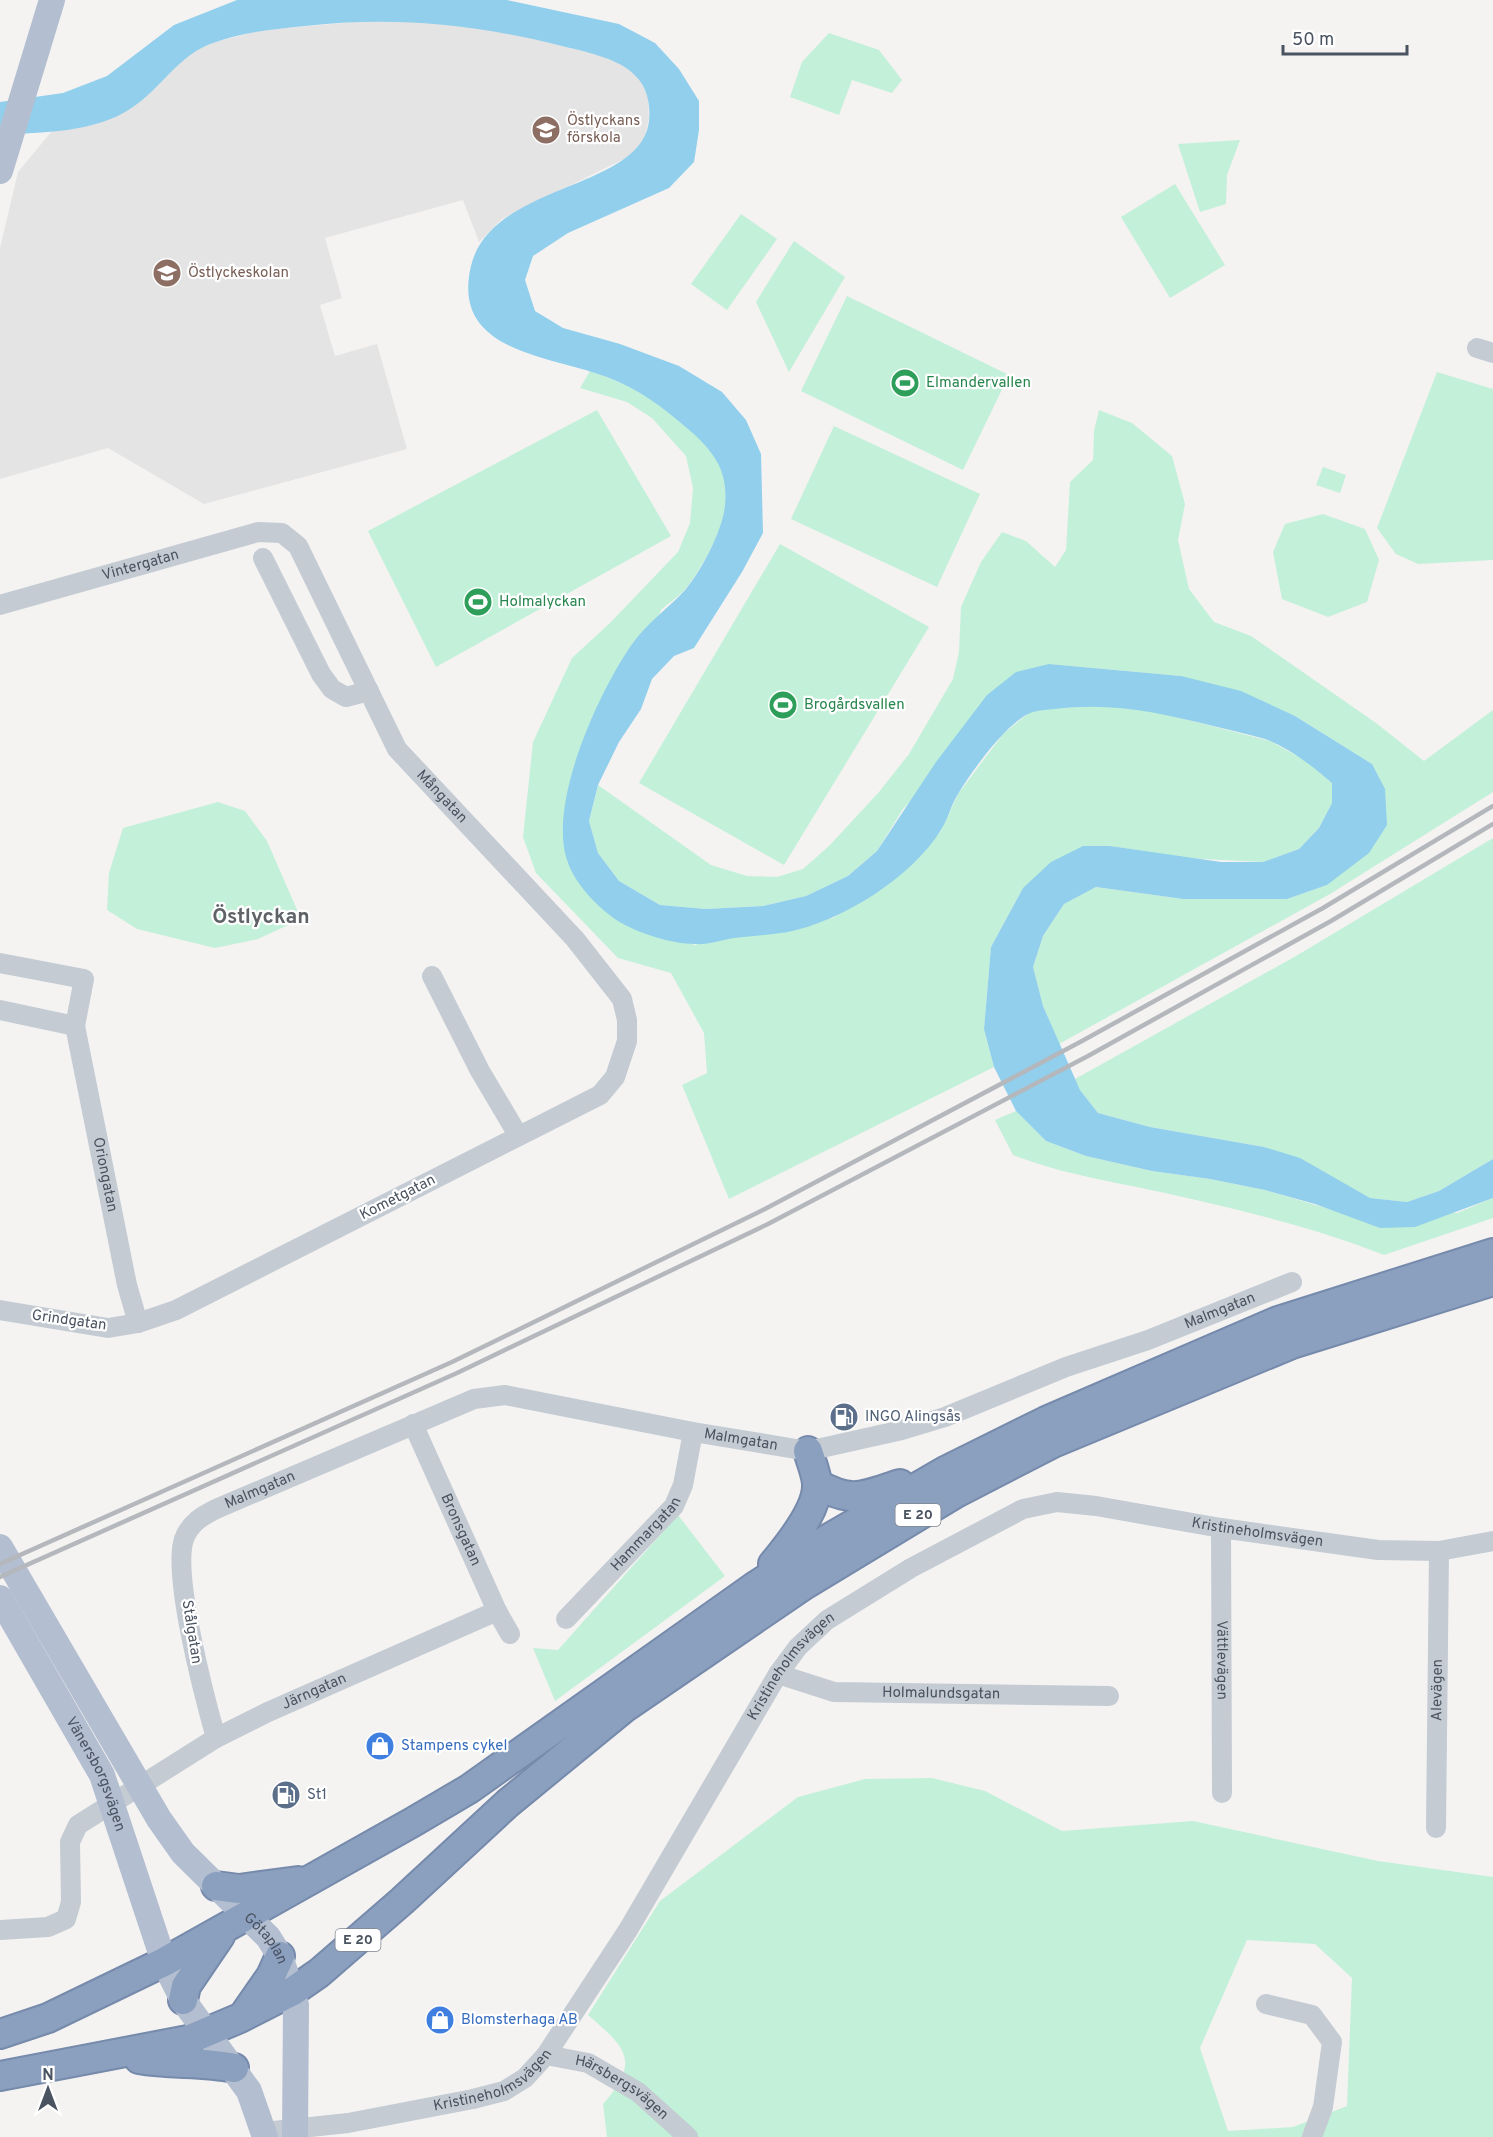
<svg xmlns="http://www.w3.org/2000/svg" width="1493" height="2137" font-family="Overpass,sans-serif">
<style>
.education{fill:#e5e4e4}
.green{fill:#c3f0d9;fill-rule:evenodd}
.water{fill:#91cfec}
.lines{fill:none;stroke-linecap:round;stroke-linejoin:round}
.highway-casing{stroke:#768aab;stroke-width:32}
.minor{stroke:#c4cbd3;stroke-width:20}
.major{stroke:#b3bed0;stroke-width:26}
.highway{stroke:#8b9fbf;stroke-width:28}
.rail{stroke:#b4b7bc;stroke-width:4.5}
.labels{text-anchor:middle;dominant-baseline:central;stroke-width:4.5;stroke-linejoin:round;paint-order:stroke}
.shield{fill:#fff;stroke:#808790;stroke-width:1.5}
.shield-label{font-size:14px;font-weight:bold;fill:#4a5360}
.education-label{font-size:15px;fill:#785e54;stroke:#fff;text-anchor:start}
.leisure-label{font-size:15px;fill:#27864d;stroke:#fff;text-anchor:start}
.street-label{font-size:15px;fill:#4a5360;stroke:#fff}
.service-label{font-size:15px;fill:#4e5e75;stroke:#fff;text-anchor:start}
.shop-label{font-size:15px;fill:#366cbe;stroke:#fff;text-anchor:start}
.district-label{font-size:21px;font-weight:bold;fill:#5f6267;stroke:#fff}
</style>
<rect width="100%" height="100%" fill="#f4f3f2"/>
<!-- education -->
<polygon class="education" points="379,20 440,23 515,34 610,58 636,74 648,96 649,118 644,142 626,158 502,219 479,242 463,200 325,238 342,298 320,305 335,356 377,344 407,449 204,504 108,448 0,479 0,248 18,172 52,131 92,125 130,109 190,53 215,42 262,30"/>
<!-- green -->
<g class="green">
<polygon points="829,33 879,50 902,80 892,93 852,80 839,115 790,97 802,62"/>
<polygon points="1240,140 1227,175 1226,204 1200,212 1178,144"/>
<polygon points="1175,184 1225,265 1170,298 1121,217"/>
<polygon points="741,214 777,239 727,310 691,284"/>
<polygon points="794,241 845,277 789,372 756,302"/>
<polygon points="847,296 1009,375 963,470 801,391"/>
<path d="M590 371C610 378 631 386 649 397 668 410 718 448 724 471 735 510 710 555 688 586 681 595 669 603 661 610L567 862 694 945 833 918 867 898 909 867 941 831 958 794 1003 734 1031 711 1074 706H1129L1169 715 1270 741 1308 762 1332 783V803L1319 828 1299 849 1263 862 1183 858 1110 846 1023 888 991 947 984 1029 994 1067 729 1199 682 1085 707 1073 704 1033 671 973 618 958 536 873 523 837 533 742 572 658 610 623 678 552 690 523 693 488 686 456 652 418 627 402 580 388Z"/>
<polygon points="1437,372 1493,389 1493,560 1418,564 1396,554 1377,528"/>
<polygon points="597,410 671,536 436,667 368,531"/>
<polygon points="1099,410 1132,423 1172,456 1185,504 1178,540 1189,589 1214,622 1251,636 1376,723 1424,761 1493,710 1493,792 1330,894 1059,1044 1043,1006 1033,967 1043,936 1064,904 1096,887 1183,899 1287,899 1327,885 1372,764 1295,716 1181,676 1049,664 903,809 877,851 848,876 806,896 763,906 706,909 660,905 619,881 598,853 589,821 598,785 711,865 747,876 777,877 803,869 829,846 879,792 909,754 953,679 959,652 961,607 981,562 1002,532 1026,541 1055,567 1066,550 1070,482 1093,460 1094,431"/>
<polygon points="834,426 980,494 937,587 791,519"/>
<polygon points="1323,467 1346,475 1340,493 1316,485"/>
<polygon points="1323,514 1365,529 1379,560 1367,602 1328,617 1282,599 1273,552 1285,524"/>
<polygon points="780,544 929,627 784,865 639,783"/>
<polygon points="218,802 245,811 267,841 301,919 258,939 215,948 137,929 107,910 109,873 123,828"/>
<polygon points="1493,838 1493,1159 1439,1191 1407,1202 1370,1198 1264,1147 1150,1127 1098,1113 1080,1090 1075,1079 1296,956"/>
<path d="M1016 1111 1046 1141 1086 1156 1152 1171 1210 1179 1265 1190 1346 1214 1457 1213 1493 1198V1218L1384 1255C1305 1224 1220 1205 1137 1187 1093 1178 1055 1171 1013 1155L995 1120Z"/>
<polygon points="678,1515 725,1576 555,1701 533,1648 558,1650"/>
<path d="M932 1778 985 1791 1062 1831 1193 1821 1378 1861 1493 1877V2137H607L603 2104C642 2061 625 2047 588 2015L660 1901 798 1797 865 1779ZM1247 1940 1315 1944 1352 1978 1347 2106 1293 2127 1228 2131 1200 2048Z"/>
</g>
<!-- water -->
<path class="water" d="M237 0H507L619 24 655 43 679 69 699 101V130L694 162 669 188 568 233 533 256 525 280 535 311 563 328 620 344 679 366 722 392 746 420 761 454 763 533 742 572 694 648 674 656 652 679 641 709 619 742 598 785 589 821 598 853 619 881 660 905 706 909 763 906 806 896 848 876 877 851 936 762 987 695 1016 672 1049 664 1181 676 1241 691 1295 716 1372 764 1385 789 1387 825 1369 853 1327 885 1287 899H1183L1096 887 1064 904 1043 936 1033 967 1043 1006 1080 1090 1098 1113 1150 1127 1264 1147 1300 1158 1370 1198 1407 1202 1439 1191 1493 1159V1198L1415 1227 1380 1228 1315 1204 1265 1190 1210 1179 1152 1171 1086 1156 1046 1141 1016 1111 994 1067 984 1029 991 947 1023 888 1051 862 1083 846H1110L1221 862H1263L1299 849 1319 828 1332 803V783C1312 766 1290 748 1265 739 1248 734 1230 730 1213 726 1157 712 1112 702 1054 709 1046 710 1035 710 1028 714 1004 726 972 771 958 794 951 805 948 819 941 830 911 878 842 921 788 932 770 935 752 936 734 938 722 940 707 945 695 944 671 944 638 933 618 921 598 908 574 883 567 860 548 803 598 694 630 647 647 622 668 609 686 589 702 570 723 529 725 505 728 474 717 456 695 435 671 414 648 395 619 382 562 355 449 358 471 266 491 182 641 191 649 121 655 63 601 56 558 45 474 24 391 16 305 26 275 29 243 32 213 43 178 55 161 89 130 109 93 133 43 132 0 135V102L63 93 107 76 174 25Z"/>
<g class="lines">
<!-- highway casing -->
<g class="highway-casing">
<g id="highway">
<path d="M817 1484C853 1504 863 1496 900 1484"/>
<path d="M773 1564C788 1546 819 1509 817 1483 816 1473 811 1461 808 1451"/>
<polyline points="216,1886 239,1889 298,1881"/>
<polyline points="183,2000 186,1986 220,1936"/>
<polyline points="246,2012 271,1976 280,1956"/>
<polyline points="0,2034 48,2018 164,1962 413,1822 469,1789 754,1587 831,1537 945,1471 1046,1421 1278,1321 1493,1253"/>
<path d="M139 2059C171 2065 202 2061 234 2068"/>
<polyline points="0,2076 188,2040 240,2018 293,1991 319,1973 402,1901 508,1803 624,1708 804,1585 956,1493 1053,1443 1292,1344 1493,1281"/>
</g>
</g>
<!-- minor -->
<g class="minor">
<polyline points="1477,348 1493,353"/>
<polyline points="263,558 321,674 332,689 346,697 369,691"/>
<path id="s1" d="M0 605 258 532 282 533 298 546 397 749 575 939 622 999 627 1020V1041L615 1077 600 1095 176 1310 138 1323 108 1328 0 1310"/>
<path id="s2" d="M0 963 84 979 75 1026 127 1285 138 1323"/>
<polyline points="432,976 480,1071 515,1130"/>
<polyline points="0,1010 75,1026"/>
<path id="s3" d="M413 1424 497 1611 510 1634"/>
<path id="s4" d="M1221 1528 1222 1793"/>
<path id="s5" d="M566 1619 674 1506 683 1485 693 1432"/>
<path id="s6" d="M778 1674 834 1692 1109 1696"/>
<path id="s7" d="M216 1738C205 1699 172 1575 184 1539 190 1523 202 1516 216 1509L474 1399 505 1395 693 1432 808 1451 902 1430 945 1417 1066 1367 1148 1340 1292 1282"/>
<path id="s8" d="M1436 1828 1439 1551"/>
<path id="s9" d="M0 1930 48 1927 66 1919 71 1902 70 1842 78 1825 216 1738 268 1712 497 1611"/>
<polyline points="1266,2004 1312,2015 1332,2042 1323,2107 1312,2137"/>
<path id="s10" d="M546 2055 588 2063 638 2092 688 2137"/>
<path id="s11" d="M264 2132 348 2123 473 2099 504 2091 525 2078 546 2055 628 1930 778 1674 798 1647 827 1620 911 1568 1023 1509 1057 1502 1096 1506 1221 1528 1378 1550 1439 1551 1493 1541"/>
</g>
<!-- major -->
<g class="major">
<polyline points="0,171 52,0"/>
<path id="s12" d="M0 1547 159 1819 183 1853 268 1937 280 1956 296 2005 295 2137"/>
<path id="s13" d="M0 1598 102 1775 164 1962 183 2000 249 2091 265 2137"/>
</g>
<!-- highway -->
<use href="#highway" class="highway"/>
<!-- rail -->
<g class="rail">
<polyline points="0,1564 452,1362 763,1210 1082,1041 1323,908 1493,806"/>
<polyline points="0,1577 457,1373 768,1224 1088,1056 1331,921 1493,824"/>
</g>
</g>
<!-- icons -->
<defs>
<g id="school-disc" transform="scale(1.5)"><circle r="9.5" fill="#8d6e63" stroke="#fff"/><path d="M0-5L7-2L0 1L-7-2ZM-4 1L0 2.5L4 1V4Q0 6-4 4Z" fill="#fff"/></g>
<g id="stadium-disc" transform="scale(1.5)"><circle r="9.5" fill="#2e9e5b" stroke="#fff"/><path d="M0-5a6.5 5 0 1 0 0 10a6.5 5 0 1 0 0-10ZM-3.5-1.8h7v3.6h-7Z" fill="#fff"/></g>
<g id="fuel-disc" transform="scale(1.5)"><circle r="9.5" fill="#5c6f8a" stroke="#fff"/><path d="M-5.5-6h7V0h2V4h1.3V-2.5L3-4.5l.8-.8L6-3V5H2.5V1h-1V6h-7ZM-4.2-4.7v3.2H.2V-4.7Z" fill="#fff"/></g>
<g id="shop-disc" transform="scale(1.5)"><circle r="9.5" fill="#3f7fe0" stroke="#fff"/><path d="M-5-2.5h2.3a2.7 3.5 0 0 1 5.4 0H5L5.5 6h-11ZM-1.5-2.5h3a1.5 2.3 0 0 0-3 0Z" fill="#fff"/></g>
</defs>
<g fill-rule="evenodd">
<use href="#school-disc" x="546" y="130"/>
<use href="#school-disc" x="167" y="273"/>
<use href="#stadium-disc" x="905" y="383"/>
<use href="#stadium-disc" x="478" y="602"/>
<use href="#stadium-disc" x="783" y="705"/>
<use href="#fuel-disc" x="844" y="1417"/>
<use href="#shop-disc" x="380" y="1746"/>
<use href="#fuel-disc" x="286" y="1795"/>
<use href="#shop-disc" x="440" y="2020"/>
</g>
<g class="labels">
<!-- shield labels -->
<g class="shield">
<rect x="895.5" y="1504" width="45" height="22" rx="4.5"/>
<rect x="335.5" y="1929" width="45" height="22" rx="4.5"/>
</g>
<g class="shield-label">
<text x="918" y="1515">E 20</text>
<text x="358" y="1940">E 20</text>
</g>
<!-- education labels -->
<g class="education-label">
<text x="567" y="121">Östlyckans<tspan x="567" dy="17">förskola</tspan></text>
<text x="188" y="273">Östlyckeskolan</text>
</g>
<!-- leisure labels -->
<g class="leisure-label">
<text x="926" y="383">Elmandervallen</text>
<text x="499" y="602">Holmalyckan</text>
<text x="804" y="705">Brogårdsvallen</text>
</g>
<!-- street labels -->
<g class="street-label">
<text stroke="none"><textPath href="#s1" startOffset="146">Vintergatan</textPath></text>
<text stroke="none"><textPath href="#s1" startOffset="604">Mångatan</textPath></text>
<text stroke="none"><textPath href="#s2" startOffset="285">Oriongatan</textPath></text>
<text transform="translate(398 1198) rotate(-27)">Kometgatan</text>
<text stroke="none"><textPath href="#s7" startOffset="1304">Malmgatan</textPath></text>
<text transform="translate(69 1321) rotate(8)">Grindgatan</text>
<text stroke="none"><textPath href="#s7" startOffset="800">Malmgatan</textPath></text>
<text stroke="none"><textPath href="#s7" startOffset="296">Malmgatan</textPath></text>
<text stroke="none"><textPath href="#s3" startOffset="116">Bronsgatan</textPath></text>
<text stroke="none"><textPath href="#s5" startOffset="117">Hammargatan</textPath></text>
<text stroke="none"><textPath href="#s11" startOffset="1282">Kristineholmsvägen</textPath></text>
<text transform="translate(191 1632) rotate(81)">Stålgatan</text>
<text stroke="none"><textPath href="#s4" startOffset="132">Vättlevägen</textPath></text>
<text stroke="none"><textPath href="#s11" startOffset="760">Kristineholmsvägen</textPath></text>
<text stroke="none"><textPath href="#s8" startOffset="138">Alevägen</textPath></text>
<text stroke="none"><textPath href="#s9" startOffset="436">Järngatan</textPath></text>
<text stroke="none"><textPath href="#s6" startOffset="166">Holmalundsgatan</textPath></text>
<text stroke="none"><textPath href="#s13" startOffset="201">Vänersborgsvägen</textPath></text>
<text stroke="none"><textPath href="#s12" startOffset="476">Götaplan</textPath></text>
<text stroke="none"><textPath href="#s11" startOffset="238">Kristineholmsvägen</textPath></text>
<text stroke="none"><textPath href="#s10" startOffset="84">Härsbergsvägen</textPath></text>
</g>
<!-- service labels -->
<g class="service-label">
<text x="865" y="1417">INGO Alingsås</text>
<text x="307" y="1795">St1</text>
</g>
<!-- shop labels -->
<g class="shop-label">
<text x="401" y="1746">Stampens cykel</text>
<text x="461" y="2020">Blomsterhaga AB</text>
</g>
<!-- district labels -->
<g class="district-label">
<text x="261" y="917">Östlyckan</text>
</g>
</g>
<!-- north arrow -->
<g transform="translate(48 2089)" stroke="#ffffff" stroke-width="4.5" paint-order="stroke">
<path d="M0-4.5L10 22L0 15L-10 22Z" fill="#4a5360"/>
<text y="-9" font-size="16" font-weight="bold" text-anchor="middle" fill="#4a5360">N</text>
</g>
<!-- scale -->
<path d="M1283 45v9h124v-9" fill="none" stroke="#4a5360" stroke-width="3"/>
<text x="1292" y="45" font-size="18" fill="#4a5360" stroke="#ffffff" stroke-width="4.5" paint-order="stroke">50 m</text>
</svg>
